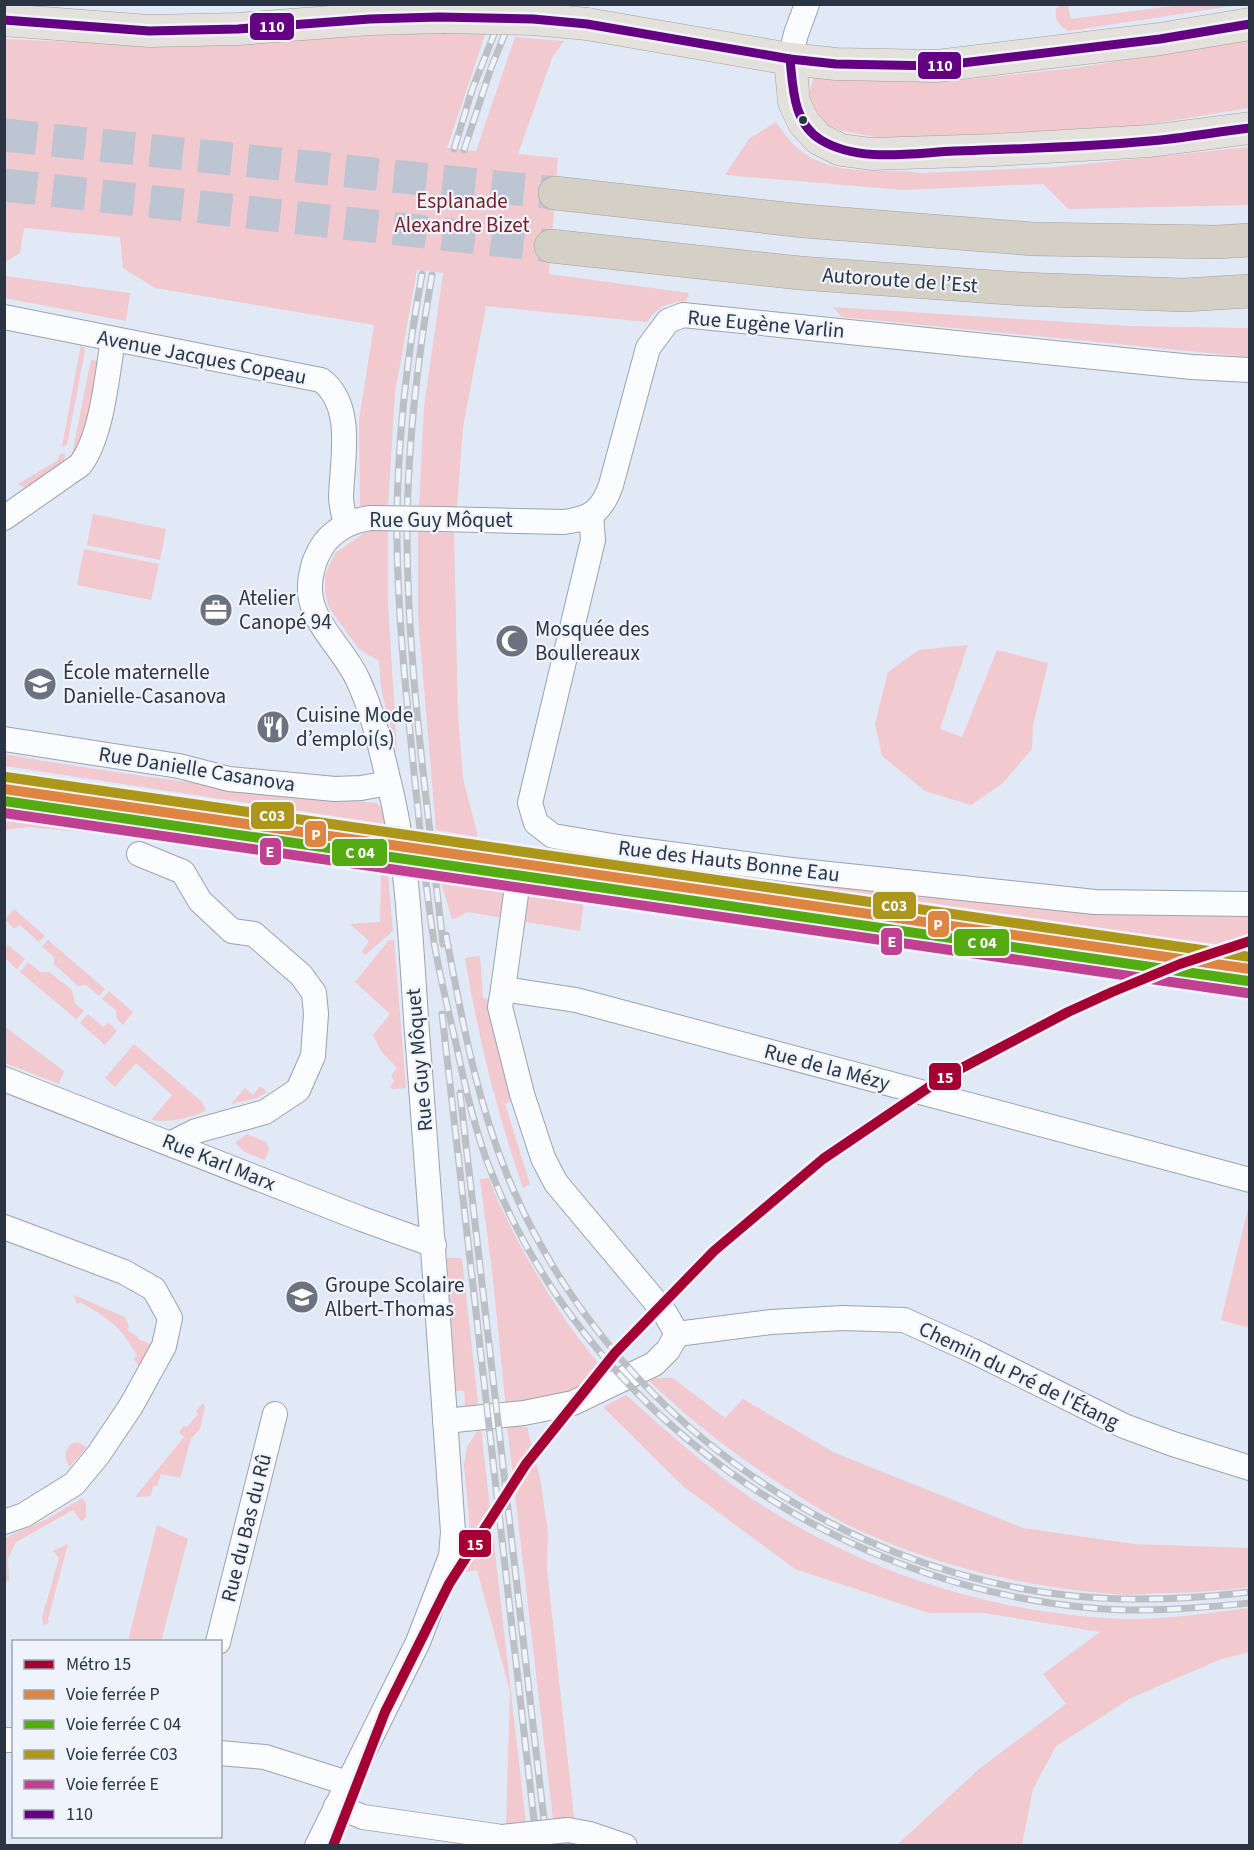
<svg xmlns="http://www.w3.org/2000/svg" width="1254" height="1850" font-family="'Source Sans 3',sans-serif">
<style>
.green{fill:#f1c9cf}
.lines{fill:none;stroke-linecap:round;stroke-linejoin:round}
.highway-tunnel{stroke:#bdc5d2;stroke-width:33;stroke-dasharray:33 16;stroke-linecap:butt}
.minor-casing{stroke:#9ba3af;stroke-width:26}
.major-casing{stroke:#a3a09b;stroke-width:33}
.highway-casing{stroke:#a3a09b;stroke-width:34}
.minor{stroke:#fafcfe;stroke-width:24}
.major{stroke:#e4e1dc;stroke-width:32}
.highway{stroke:#d5d0c6;stroke-width:33}
.rail-casing{stroke:#bcbfc3;stroke-width:7}
.rail{stroke:#eff3fb;stroke-width:4.5;stroke-dasharray:14;stroke-linecap:butt}
.minor-bridge-casing{stroke:#9ba3af;stroke-width:26;stroke-linecap:butt}
.major-bridge-casing{stroke:#a3a09b;stroke-width:33;stroke-linecap:butt}
.minor-bridge{stroke:#fafcfe;stroke-width:24}
.major-bridge{stroke:#e4e1dc;stroke-width:32}
.bus-1-casing{stroke:#eff3fb;stroke-width:14}
.bus-1{stroke:#640082;stroke-width:9}
.rail-1-casing{stroke:#eff3fb;stroke-width:15}
.rail-2-casing{stroke:#eff3fb;stroke-width:15}
.rail-3-casing{stroke:#eff3fb;stroke-width:15}
.rail-4-casing{stroke:#eff3fb;stroke-width:15}
.rail-1{stroke:#de8542;stroke-width:10}
.rail-2{stroke:#54ac12;stroke-width:10}
.rail-3{stroke:#ac971a;stroke-width:10}
.rail-4{stroke:#c04191;stroke-width:10}
.metro-1-casing{stroke:#eff3fb;stroke-width:15}
.metro-1{stroke:#a50034;stroke-width:10}
.bus-dot{fill:#2b3442;stroke:#eff3fb;stroke-width:2}
.labels{text-anchor:middle;dominant-baseline:central;stroke-width:4.5;stroke-linejoin:round;paint-order:stroke}
.park-label{font-size:21px;fill:#772129;stroke:#eff3fb}
.street-label{font-size:21px;fill:#2b3442;stroke:#eff3fb}
.poi-label{font-size:21px;fill:#2b3442;stroke:#eff3fb;text-anchor:start}
.line-badge{stroke:#eff3fb;stroke-width:2}
.badge-label{font-size:16px;text-anchor:middle;font-weight:bold;fill:#fff}
</style>
<rect width="100%" height="100%" fill="#e1e9f6"/>
<!-- green -->
<g class="green">
<path d="M1061 5H1068L1071 19 1180 5H1239L1069 31C1060 26 1054 21 1056 9Z"/>
<path d="M442 31 486 32 447 148 476 151 515 37 564 41 552 58 518 154 558 158 549 274 689 293 686 301C665 304 660 305 647 322L486 306 463 427 457 507H419L424 407 443 273 417 270 395 393 388 507 360 506 359 420 374 325 155 288 123 268 120 237 24 228 20 253 5 262V39L163 46Z"/>
<polygon points="1249,40 1249,108 1138,126 887,139 843,131 828,125 816,110 809,96 814,75 942,82 1075,68"/>
<path d="M776 122C782 130 788 140 796 147 835 180 876 166 921 173L1057 167 1249 147V205L1068 209 1043 184 903 190 725 175 749 139Z"/>
<polygon points="5,276 130,293 126,321 5,298"/>
<polygon points="833,307 1129,326 1249,328 1249,357 842,317"/>
<polygon points="81,344 85,350 67,445 62,447"/>
<polygon points="91,360 102,361 85,439 71,459"/>
<polygon points="60,454 65,454 64,465 25,488 18,484 58,460"/>
<polygon points="93,514 166,529 160,560 87,545"/>
<polygon points="370,529 388,529 388,602 397,752 381,689 379,661 359,649 329,608 325,592 325,575 335,553"/>
<polygon points="418,531 454,533 458,715 463,778 478,837 436,830 418,617"/>
<polygon points="84,549 159,564 151,600 77,585"/>
<polygon points="968,645 940,729 962,737 997,650 1048,663 1033,726 1032,749 1003,783 971,805 925,791 882,756 875,724 888,672 919,650"/>
<path d="M4 754C128 776 251 791 376 803L382 808 385 824 5 766Z"/>
<polygon points="5,797 387,851 389,871 238,846 28,827 5,830"/>
<polygon points="433,855 594,882 1249,978 1249,993 1076,957 585,892 580,931 468,912 452,920"/>
<polygon points="381,874 388,875 393,931 365,955 362,952 369,941 350,924 380,922"/>
<polygon points="813,876 1249,911 1249,953 814,890"/>
<polygon points="14,909 45,936 39,942 20,925 14,928 5,920"/>
<polygon points="48,940 105,989 99,996 86,985 78,986 54,964 54,957 42,947"/>
<polygon points="389,940 394,940 406,1088 392,1089 390,1087 394,1081 391,1076 397,1068 382,1052 373,1035 390,1014 355,982"/>
<polygon points="8,945 25,959 17,969 5,958 5,949"/>
<path d="M480 956 483 998 490 1000 516 1099 505 1104 530 1184 523 1188C497 1113 478 1037 465 958Z"/>
<polygon points="28,962 40,972 49,972 72,990 75,1003 84,1011 76,1019 20,972"/>
<polygon points="109,991 133,1012 123,1025 117,1019 116,1010 102,999"/>
<polygon points="88,1014 103,1027 109,1023 117,1031 105,1045 80,1023"/>
<polygon points="5,1027 64,1071 59,1084 5,1063"/>
<path d="M134 1044 202 1102 206 1111C189 1118 169 1123 151 1120L172 1095 136 1063 115 1087 105 1078Z"/>
<polygon points="260,1086 267,1092 257,1098 231,1104 245,1088 253,1095"/>
<polygon points="247,1134 266,1142 269,1149 265,1160 245,1152 235,1143"/>
<path d="M489 1178C497 1202 509 1223 520 1245 546 1292 574 1338 611 1377L563 1397 506 1409 493 1279 480 1179Z"/>
<polygon points="1249,1205 1249,1328 1221,1320"/>
<polygon points="447,1258 462,1258 479,1411 473,1411 465,1406 464,1391 456,1391"/>
<path d="M74 1295 125 1317 129 1326 127 1330 138 1337V1339L150 1344 139 1366 133 1359 137 1356C122 1326 107 1318 80 1302L77 1305Z"/>
<path d="M655 1378H673L725 1418 743 1399 835 1453 1023 1528 1134 1544 1249 1548V1587C1220 1591 1189 1593 1159 1593 1144 1594 1128 1596 1114 1594 1029 1588 941 1567 863 1532 833 1519 805 1500 777 1482 731 1452 689 1419 649 1381Z"/>
<path d="M626 1395C665 1430 704 1465 748 1496 857 1570 991 1614 1123 1619 1165 1620 1208 1613 1249 1608V1652L1219 1660 1131 1698 1056 1746 1033 1789 1022 1845H897L979 1769 1066 1704 1043 1674 1100 1632 984 1613H929L795 1569 684 1487 603 1407Z"/>
<polygon points="203,1403 205,1407 200,1429 191,1439 180,1478 161,1474 157,1486 153,1486 151,1496 135,1497 184,1437 179,1432 184,1426 187,1427 198,1414 196,1411"/>
<polygon points="507,1426 527,1427 540,1478 548,1532 547,1569 577,1845 556,1845"/>
<polygon points="481,1429 526,1824 506,1826 510,1691 477,1570 462,1573 467,1562 470,1528 464,1465 467,1447 478,1430"/>
<path d="M78 1442 87 1447 69 1467C65 1458 63 1452 71 1444Z"/>
<polygon points="82,1498 86,1504 86,1518 81,1521 73,1510 16,1542 8,1558 9,1581 6,1581 5,1538 47,1519"/>
<polygon points="157,1525 188,1539 161,1641 128,1641"/>
<polygon points="68,1544 48,1619 49,1623 43,1625 42,1617 59,1558 53,1551"/>
</g>
<g class="lines">
<!-- highway-tunnel -->
<g class="highway-tunnel">
<polyline points="4,135 555,193"/>
<polyline points="4,185 551,246"/>
</g>
<!-- minor casing -->
<g class="minor-casing">
<g id="minor">
<polyline points="790,59 796,34 807,4"/>
<path d="M4 317 321 380C355 405 342 460 341 497 341 506 344 515 346 525"/>
<polyline points="591,515 593,540 530,803 536,823 553,836 624,848 791,870 1095,902 1250,904"/>
<path d="M4 518 80 465C102 437 107 376 113 339"/>
<path d="M440 519 563 522C591 519 602 511 611 485L648 348 668 321 683 315 1192 367 1250 370"/>
<polyline points="4,739 179,766 229,779 335,789 361,788 389,783"/>
<polyline points="139,854 183,872 200,901 232,931 254,934 301,975 314,993 316,1014 313,1056 298,1090 265,1112 196,1131 172,1143"/>
<polyline points="517,887 503,989 576,1000 1250,1180"/>
<polyline points="503,989 500,1007 522,1094 543,1158 556,1183 665,1313 677,1334"/>
<polyline points="4,1079 359,1218 434,1245"/>
<polyline points="4,1227 124,1272 154,1289 170,1318 164,1346 131,1406 98,1455 74,1484 24,1515 4,1522"/>
<polyline points="677,1334 771,1322 843,1318 904,1320 973,1351 1124,1426 1173,1444 1250,1468"/>
<polyline points="445,1421 524,1413 573,1403 654,1364 668,1350 677,1334"/>
<polyline points="218,1642 275,1414"/>
<polyline points="4,1740 14,1740"/>
<polyline points="220,1753 265,1757 347,1783"/>
<polyline points="336,1806 363,1817 502,1837"/>
<polyline points="568,1830 590,1834 625,1846"/>
<path d="M317 1846 418 1642 451 1556 453 1532C441 1370 431 1207 418 1045 411 959 410 867 389 783 381 749 373 712 358 680 341 642 300 618 312 571 314 560 318 552 325 542 337 528 353 520 371 518"/>
</g>
</g>
<!-- major casing -->
<g class="major-casing">
<g id="major">
<polyline points="4,20 149,31 238,29 370,19 443,17"/>
<polyline points="587,24 790,59 836,64 937,66 1160,39 1250,24"/>
<polyline points="790,59 794,102 804,123 819,139 841,150 872,154 994,150 1150,141 1250,128"/>
</g>
</g>
<!-- highway casing -->
<g class="highway-casing">
<g id="highway">
<polyline points="555,193 804,221 1033,239 1217,242 1250,240"/>
<polyline points="551,246 800,273 1021,289 1184,295 1250,291"/>
</g>
</g>
<!-- minor -->
<use href="#minor" class="minor"/>
<!-- major -->
<use href="#major" class="major"/>
<!-- highway -->
<use href="#highway" class="highway"/>
<!-- rail casing -->
<g class="rail-casing">
<g id="rail">
<polyline points="454,149 472,90 506,4"/>
<polyline points="464,150 491,68 517,4"/>
<path d="M422 274C406 362 396 452 397 541 398 622 407 702 415 782 421 837 426 893 435 948 441 981 449 1014 457 1048 465 1087 474 1126 488 1164 583 1412 830 1585 1092 1608 1145 1613 1197 1608 1250 1603"/>
<path d="M432 275C417 362 407 449 407 537 408 673 428 809 443 944"/>
<path d="M446 935C462 1021 478 1108 513 1189 609 1411 833 1572 1074 1596 1133 1602 1191 1599 1250 1592"/>
<polyline points="442,1014 537,1846"/>
<polyline points="460,1093 547,1846"/>
</g>
</g>
<!-- rail -->
<use href="#rail" class="rail"/>
<!-- minor-bridge casing -->
<g class="minor-bridge-casing">
<g id="minor-bridge">
<polyline points="371,518 440,519"/>
<polyline points="502,1837 568,1830"/>
</g>
</g>
<!-- major-bridge casing -->
<g class="major-bridge-casing">
<polyline id="major-bridge" points="443,17 533,19 587,24"/>
</g>
<!-- minor-bridge -->
<use href="#minor-bridge" class="minor-bridge"/>
<!-- major-bridge -->
<use href="#major-bridge" class="major-bridge"/>
<!-- bus-1 casing -->
<g class="bus-1-casing">
<g id="bus-1">
<polyline points="4,20 149,31 238,29 370,19 439,17 533,19 587,24 790,59 836,64 937,66 1160,39 1250,24"/>
<path d="M790 59C793 88 793 123 821 140 859 163 912 153 955 151 1020 149 1086 147 1150 141 1183 138 1216 132 1250 128"/>
</g>
</g>
<!-- bus-1 -->
<use href="#bus-1" class="bus-1"/>
<!-- rail-1 casing -->
<g class="rail-1-casing">
<polyline id="rail-1" points="4,789 1250,969"/>
</g>
<!-- rail-2 casing -->
<g class="rail-2-casing">
<polyline id="rail-2" points="4,801 1248,981"/>
</g>
<!-- rail-3 casing -->
<g class="rail-3-casing">
<polyline id="rail-3" points="6,777 1250,957"/>
</g>
<!-- rail-4 casing -->
<g class="rail-4-casing">
<polyline id="rail-4" points="4,813 1247,993"/>
</g>
<!-- rail-1 -->
<use href="#rail-1" class="rail-1"/>
<!-- rail-2 -->
<use href="#rail-2" class="rail-2"/>
<!-- rail-3 -->
<use href="#rail-3" class="rail-3"/>
<!-- rail-4 -->
<use href="#rail-4" class="rail-4"/>
<!-- metro-1 casing -->
<g class="metro-1-casing">
<polyline id="metro-1" points="333,1846 385,1712 449,1584 526,1464 615,1353 714,1251 823,1159 941,1079 1068,1012 1112,992 1180,964 1250,941"/>
</g>
<!-- metro-1 -->
<use href="#metro-1" class="metro-1"/>
</g>
<!-- icons -->
<defs>
<g id="office-disc" transform="scale(1.725)"><circle r="9.5" fill="#6b7381" stroke="#eff3fb"/><path d="M-6-3h4V-5.5h4V-3h4V5H-6ZM-1-4.5V-3h2v-1.5ZM-6 0V1H6V0Z" fill="#fff"/></g>
<g id="mosque-disc" transform="scale(1.725)"><circle r="9.5" fill="#6b7381" stroke="#eff3fb"/><path d="M3.5-4.9A6 6 0 1 0 3.5 4.9A5 5 0 1 1 3.5-4.9Z" fill="#fff"/></g>
<g id="school-disc" transform="scale(1.725)"><circle r="9.5" fill="#6b7381" stroke="#eff3fb"/><path d="M0-5L7-2L0 1L-7-2ZM-4 1L0 2.5L4 1V4Q0 6-4 4Z" fill="#fff"/></g>
<g id="restaurant-disc" transform="scale(1.725)"><circle r="9.5" fill="#6b7381" stroke="#eff3fb"/><path d="M-5-6h1v4h1v-4h1v4h1v-4h1v5L-1.5 .5V6h-2V.5L-5-1ZM5-6V6H3V1.5H1.5Q1.5-4 5-6Z" fill="#fff"/></g>
</defs>
<g fill-rule="evenodd">
<use href="#office-disc" x="216" y="610"/>
<use href="#mosque-disc" x="512" y="641"/>
<use href="#school-disc" x="40" y="684"/>
<use href="#restaurant-disc" x="273" y="727"/>
<use href="#school-disc" x="302" y="1297"/>
</g>
<!-- markers -->
<circle class="bus-dot" cx="803" cy="120" r="5"/>
<g class="labels">
<!-- park labels -->
<g class="park-label">
<text x="462" y="201">Esplanade<tspan x="462" dy="24">Alexandre Bizet</tspan></text>
</g>
<!-- street labels -->
<g class="street-label">
<text transform="translate(900 280) rotate(4)">Autoroute de l’Est</text>
<text transform="translate(766 324) rotate(5)">Rue Eugène Varlin</text>
<text transform="translate(202 357) rotate(11)">Avenue Jacques Copeau</text>
<text x="441" y="520">Rue Guy Môquet</text>
<text transform="translate(197 769) rotate(9)">Rue Danielle Casanova</text>
<text transform="translate(729 861) rotate(7)">Rue des Hauts Bonne Eau</text>
<text transform="translate(419 1060) rotate(-95)">Rue Guy Môquet</text>
<text transform="translate(827 1067) rotate(15)">Rue de la Mézy</text>
<text transform="translate(219 1162) rotate(22)">Rue Karl Marx</text>
<text transform="translate(1019 1375) rotate(26)">Chemin du Pré de l'Étang</text>
<text transform="translate(246 1528) rotate(-76)">Rue du Bas du Rû</text>
</g>
<!-- poi labels -->
<g class="poi-label">
<text x="239" y="598">Atelier<tspan x="239" dy="24">Canopé 94</tspan></text>
<text x="535" y="629">Mosquée des<tspan x="535" dy="24">Boullereaux</tspan></text>
<text x="63" y="672">École maternelle<tspan x="63" dy="24">Danielle-Casanova</tspan></text>
<text x="296" y="715">Cuisine Mode<tspan x="296" dy="24">d’emploi(s)</tspan></text>
<text x="325" y="1285">Groupe Scolaire<tspan x="325" dy="24">Albert-Thomas</tspan></text>
</g>
</g>
<g class="line-badge">
<rect x="249" y="12" width="46" height="29" rx="6" fill="#640082"/>
<rect x="917" y="51" width="45" height="29" rx="6" fill="#640082"/>
<rect x="250" y="801" width="45" height="29" rx="6" fill="#ac971a"/>
<rect x="304" y="820" width="23" height="28" rx="6" fill="#de8542"/>
<rect x="259" y="837" width="23" height="29" rx="6" fill="#c04191"/>
<rect x="331" y="838" width="57" height="29" rx="6" fill="#54ac12"/>
<rect x="872" y="891" width="45" height="29" rx="6" fill="#ac971a"/>
<rect x="927" y="910" width="23" height="28" rx="6" fill="#de8542"/>
<rect x="880" y="927" width="23" height="29" rx="6" fill="#c04191"/>
<rect x="953" y="928" width="57" height="29" rx="6" fill="#54ac12"/>
<rect x="928" y="1062" width="34" height="29" rx="6" fill="#a50034"/>
<rect x="458" y="1529" width="34" height="29" rx="6" fill="#a50034"/>
</g>
<g class="badge-label">
<text x="272" y="32">110</text>
<text x="940" y="71">110</text>
<text x="272" y="821">C03</text>
<text x="316" y="840">P</text>
<text x="270" y="857">E</text>
<text x="360" y="858">C 04</text>
<text x="894" y="911">C03</text>
<text x="938" y="930">P</text>
<text x="892" y="947">E</text>
<text x="982" y="948">C 04</text>
<text x="945" y="1083">15</text>
<text x="475" y="1550">15</text>
</g>
<!-- border -->
<rect width="1254" height="1850" fill="none" stroke="#2b3442" stroke-width="12"/>
<!-- legend -->
<rect x="12" y="1640" width="210" height="198" fill="#eff3fb" stroke="#a1a7b1" stroke-width="1.5"/>
<rect x="24" y="1660" width="30" height="9" fill="#a50034" stroke="#a1a7b1" stroke-width="1.5"/>
<text x="66" y="1670" font-size="18" fill="#2b3442">Métro 15</text>
<rect x="24" y="1690" width="30" height="9" fill="#de8542" stroke="#a1a7b1" stroke-width="1.5"/>
<text x="66" y="1700" font-size="18" fill="#2b3442">Voie ferrée P</text>
<rect x="24" y="1720" width="30" height="9" fill="#54ac12" stroke="#a1a7b1" stroke-width="1.5"/>
<text x="66" y="1730" font-size="18" fill="#2b3442">Voie ferrée C 04</text>
<rect x="24" y="1750" width="30" height="9" fill="#ac971a" stroke="#a1a7b1" stroke-width="1.5"/>
<text x="66" y="1760" font-size="18" fill="#2b3442">Voie ferrée C03</text>
<rect x="24" y="1780" width="30" height="9" fill="#c04191" stroke="#a1a7b1" stroke-width="1.5"/>
<text x="66" y="1790" font-size="18" fill="#2b3442">Voie ferrée E</text>
<rect x="24" y="1810" width="30" height="9" fill="#640082" stroke="#a1a7b1" stroke-width="1.5"/>
<text x="66" y="1820" font-size="18" fill="#2b3442">110</text>
</svg>
